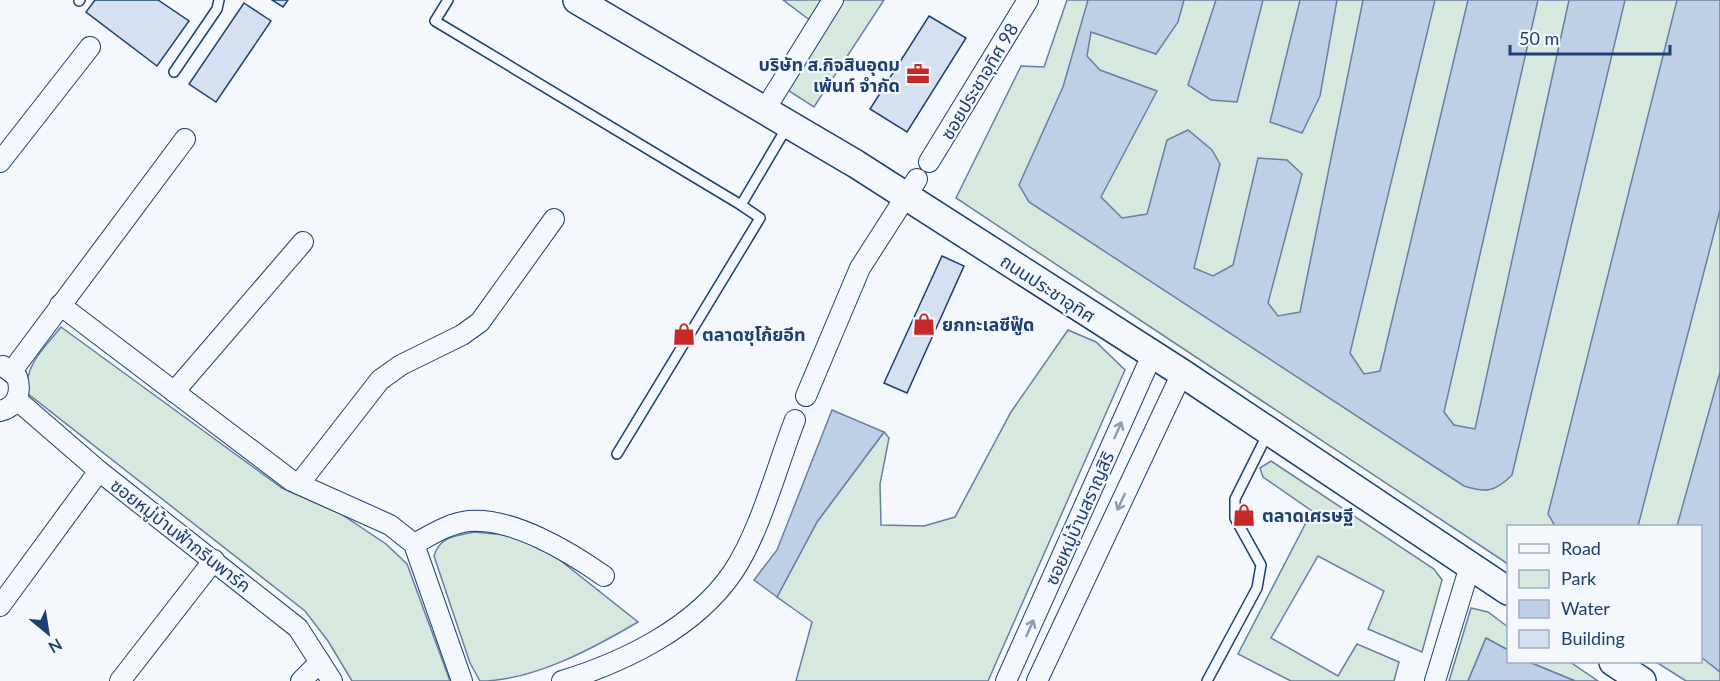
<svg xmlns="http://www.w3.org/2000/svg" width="1720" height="681" font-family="Lato,'Noto Sans Thai',sans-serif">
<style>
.green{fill:#d7e8df;stroke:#687fa3;stroke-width:1.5}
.water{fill:#bed0e5;stroke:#687fa3;stroke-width:1.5}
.building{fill:#d5e0f0;stroke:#1d3f73;stroke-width:1.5}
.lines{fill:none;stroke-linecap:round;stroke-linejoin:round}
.service-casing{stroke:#1d3f73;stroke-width:12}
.minor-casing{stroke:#1d3f73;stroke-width:22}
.secondary-casing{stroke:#1d3f73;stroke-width:30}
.service{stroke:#f4f7fb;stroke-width:9}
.minor{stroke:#f4f7fb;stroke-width:20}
.secondary{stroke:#f4f7fb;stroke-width:27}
.oneway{stroke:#889bb7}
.labels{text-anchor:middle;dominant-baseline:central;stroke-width:4.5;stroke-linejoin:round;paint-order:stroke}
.poi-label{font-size:18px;font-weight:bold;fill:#1d3f73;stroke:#f4f7fb;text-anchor:start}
.street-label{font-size:18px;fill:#1d3f73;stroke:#f4f7fb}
</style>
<rect width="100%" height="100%" fill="#f4f7fb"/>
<!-- green -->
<g class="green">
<polygon points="783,0 824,0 811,21"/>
<polygon points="840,0 884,0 814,107 786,89"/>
<polygon points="1067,0 1720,0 1720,681 1686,681 1656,662 1700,662 1700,526 1508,526 1508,564 956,198 1021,66 1044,67"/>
<path d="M61 327 282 488 341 514 386 544 407 564 450 681H352L328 641 305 611 27 393C25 363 44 349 61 327Z"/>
<polygon points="1068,330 1096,342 1125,370 988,681 796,681 812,622 777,597 817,522 884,432 889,438 880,484 881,525 924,526 955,517 1011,412"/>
<polygon points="1271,461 1434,569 1442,580 1422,652 1368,629 1384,591 1318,556 1271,638 1338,676 1357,644 1399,662 1394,681 1291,681 1238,654 1312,511 1263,477 1260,468"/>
<path d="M474 532 506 535 537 542 638 622C592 649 533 681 480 681L470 663 434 556C440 536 456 536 474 532Z"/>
<polygon points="1471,608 1488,612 1508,627 1508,650 1486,638 1468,681 1449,681"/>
<polygon points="1529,662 1570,662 1598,681 1575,681"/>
</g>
<!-- water -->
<g class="water">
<path d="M1088 0H1184L1178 22 1156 54 1091 32 1087 56 1100 70 1157 91 1101 197 1122 218 1147 214 1167 140 1188 130 1212 150 1220 164 1194 268 1213 276 1233 265 1258 158 1287 160 1302 174 1268 303 1278 316 1300 312 1363 0H1435L1350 353 1364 374 1380 371 1468 0H1538L1444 412 1454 425 1475 429 1569 0H1625L1512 475C1495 492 1486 493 1464 486L1029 202 1019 185 1063 87Z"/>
<polygon points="1216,0 1263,0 1237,102 1211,100 1188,85"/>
<polygon points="1300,0 1337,0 1320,96 1302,133 1270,122"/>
<polygon points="1677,0 1720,0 1720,210 1638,526 1555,526 1548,514"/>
<polygon points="1720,372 1720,672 1701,657 1700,526 1677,526"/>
<polygon points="832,410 884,432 817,522 777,597 754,580 777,550"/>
<polygon points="1486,638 1508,650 1508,662 1529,662 1575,681 1468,681"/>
</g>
<!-- building -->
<g class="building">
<polygon points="95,0 158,0 189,21 157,66 86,12"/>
<polygon points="272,0 288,0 283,7"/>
<polygon points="244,3 271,21 216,102 189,84"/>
<polygon points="929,16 966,38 907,132 870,109"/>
<polygon points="942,256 964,266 907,393 884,383"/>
</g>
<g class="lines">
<!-- service casing -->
<g class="service-casing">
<g id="service">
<polyline points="448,0 435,21 741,205 787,127"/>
<polyline points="79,1 80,0"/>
<polyline points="174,72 217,9 219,0"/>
<polyline points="617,454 760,218 741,205"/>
<polyline points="1207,681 1257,588 1261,565 1235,518 1235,499 1268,433"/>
</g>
</g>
<!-- minor casing -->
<g class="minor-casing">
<g id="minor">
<polyline points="764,111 833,0"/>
<polyline points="0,162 90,47"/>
<polyline points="929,162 1028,0"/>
<polyline points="60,305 292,481 390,525 414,544 462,681"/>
<polyline points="12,371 185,139"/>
<polyline points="174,392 303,242"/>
<polyline points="806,396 860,268 917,179"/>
<polyline points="17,400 99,471 298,628 332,681"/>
<path d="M0 411C17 407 22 393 17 377L3 366"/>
<polyline points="299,484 380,380 401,365 462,335 480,322 554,219"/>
<path d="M414 544C431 535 449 523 469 521 512 517 570 552 604 576"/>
<polyline points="0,606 99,471"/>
<polyline points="120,681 214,560"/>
<polyline points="301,681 320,662"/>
<path d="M562 681C624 662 695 628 733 572 760 532 777 466 795 420"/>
<polyline points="1006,681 1152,355"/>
<polyline points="1037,681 1182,373"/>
<polyline points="1435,681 1470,566"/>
</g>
</g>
<!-- secondary casing -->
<g class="secondary-casing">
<g id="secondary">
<polyline points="577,0 856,164 1182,373 1508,591"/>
<polyline points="1613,662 1642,681"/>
</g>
</g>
<!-- service -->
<use href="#service" class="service"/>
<!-- minor -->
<use href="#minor" class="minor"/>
<!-- secondary -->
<use href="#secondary" class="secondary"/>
</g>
<!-- one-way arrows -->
<defs><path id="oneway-shaft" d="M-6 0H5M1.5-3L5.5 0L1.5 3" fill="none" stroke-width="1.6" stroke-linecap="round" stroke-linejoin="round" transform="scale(1.5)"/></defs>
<g class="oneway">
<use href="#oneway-shaft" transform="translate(1118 430) rotate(-66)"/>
<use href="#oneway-shaft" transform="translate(1121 502) rotate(115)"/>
<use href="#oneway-shaft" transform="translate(1030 628) rotate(-66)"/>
</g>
<!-- icons -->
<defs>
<g id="office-bare" transform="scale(1.8)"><path d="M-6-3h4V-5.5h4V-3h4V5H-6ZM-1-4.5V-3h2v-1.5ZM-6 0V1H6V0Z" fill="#c62828" stroke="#f4f7fb" stroke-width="2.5" paint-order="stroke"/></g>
<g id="shop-bare" transform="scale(1.8)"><path d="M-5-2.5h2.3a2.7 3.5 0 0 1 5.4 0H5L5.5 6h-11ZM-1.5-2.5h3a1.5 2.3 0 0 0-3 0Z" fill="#c62828" stroke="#f4f7fb" stroke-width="2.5" paint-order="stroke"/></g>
</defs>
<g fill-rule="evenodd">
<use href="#office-bare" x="918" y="74"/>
<use href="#shop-bare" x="924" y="324"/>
<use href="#shop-bare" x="684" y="334"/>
<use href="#shop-bare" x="1244" y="515"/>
</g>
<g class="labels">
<!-- poi labels -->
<g class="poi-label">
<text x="900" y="64" text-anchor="end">บริษัท ส.กิจสินอุดม<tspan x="900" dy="21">เพ้นท์ จำกัด</tspan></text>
<text x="942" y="324">ยกทะเลซีฟู๊ด</text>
<text x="702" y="334">ตลาดซุโก้ยอีท</text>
<text x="1262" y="515">ตลาดเศรษฐี</text>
</g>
<!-- street labels -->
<g class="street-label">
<text transform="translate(979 81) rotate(-59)">ซอยประชาอุทิศ 98</text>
<text transform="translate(1048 288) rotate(33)">ถนนประชาอุทิศ</text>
<text transform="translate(1079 518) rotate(-66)">ซอยหมู่บ้านสราญสิริ</text>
<text transform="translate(181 535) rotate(38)">ซอยหมู่บ้านฟ้ากรีนพาร์ค</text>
</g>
</g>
<!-- legend -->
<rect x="1507" y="525" width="195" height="138" fill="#f4f7fb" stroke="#9eadc5" stroke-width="1.5"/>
<rect x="1519" y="544" width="30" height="9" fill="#f4f7fb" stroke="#9eadc5" stroke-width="1.5"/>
<text x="1561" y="555" font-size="18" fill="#1d3f73">Road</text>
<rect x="1519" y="570" width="30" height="18" fill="#d7e8df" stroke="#9eadc5" stroke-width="1.5"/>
<text x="1561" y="585" font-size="18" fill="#1d3f73">Park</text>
<rect x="1519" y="600" width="30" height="18" fill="#bed0e5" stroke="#9eadc5" stroke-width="1.5"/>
<text x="1561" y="615" font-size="18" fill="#1d3f73">Water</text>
<rect x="1519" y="630" width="30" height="18" fill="#d5e0f0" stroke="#9eadc5" stroke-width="1.5"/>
<text x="1561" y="645" font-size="18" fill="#1d3f73">Building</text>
<!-- north arrow -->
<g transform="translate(48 633) rotate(150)" stroke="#f4f7fb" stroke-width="4.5" paint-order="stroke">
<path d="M0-4.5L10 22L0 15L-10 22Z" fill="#1d3f73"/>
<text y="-9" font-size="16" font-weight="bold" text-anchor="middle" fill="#1d3f73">N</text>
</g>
<!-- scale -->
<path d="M1510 45v9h160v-9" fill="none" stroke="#1d3f73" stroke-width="3"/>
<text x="1519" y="45" font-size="18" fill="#1d3f73" stroke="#f4f7fb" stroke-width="4.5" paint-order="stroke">50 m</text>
</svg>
